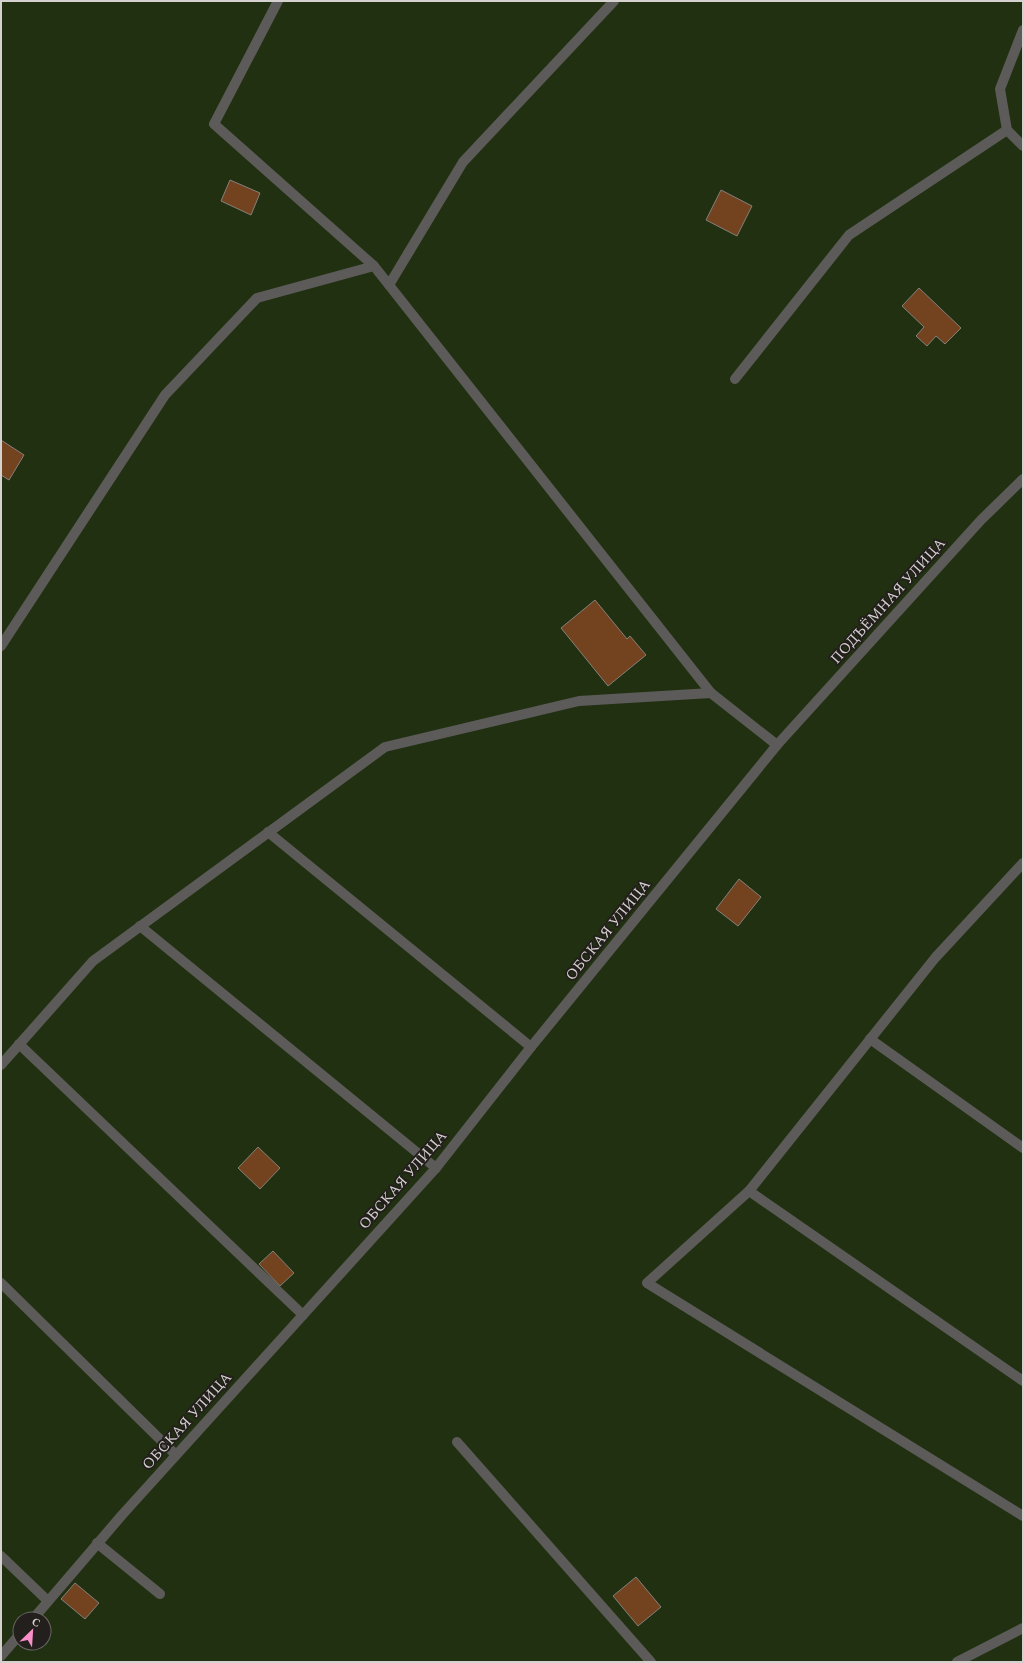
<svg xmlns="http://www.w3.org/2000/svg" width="1024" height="1663" font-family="Spectral,serif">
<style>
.green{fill:#213011;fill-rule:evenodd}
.building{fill:#734320;stroke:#85807c}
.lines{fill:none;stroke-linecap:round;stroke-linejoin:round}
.minor{stroke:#5d5b5a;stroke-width:10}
.labels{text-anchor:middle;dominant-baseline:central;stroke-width:4;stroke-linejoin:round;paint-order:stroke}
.street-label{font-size:15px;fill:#d4d1cf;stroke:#231f1c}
</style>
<rect width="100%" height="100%" fill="#231f1c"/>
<!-- green -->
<path class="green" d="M1 1H1023V1662H1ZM20 1619H44V1643H20Z"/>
<!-- building -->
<g class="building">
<polygon points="230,180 260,193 251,215 221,201"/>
<polygon points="721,190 752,206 737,236 706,220"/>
<polygon points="919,288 961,328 945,344 936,336 927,346 916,336 924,327 902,306"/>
<polygon points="1,440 24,455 9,480 1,475"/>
<polygon points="595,600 627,639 630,636 646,655 608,686 561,628"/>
<polygon points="739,879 761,897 738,926 716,909"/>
<polygon points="258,1147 280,1168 260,1189 238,1168"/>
<polygon points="273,1251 294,1273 280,1286 259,1264"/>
<polygon points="636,1577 661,1607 638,1626 613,1596"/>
<polygon points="75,1583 99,1603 85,1619 61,1599"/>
</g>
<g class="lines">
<!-- minor -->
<g class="minor">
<polyline points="278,1 214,124 374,266 711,693 777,745"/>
<polyline points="1023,30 1000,89 1007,130 1023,146"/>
<polyline points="389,285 463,162 614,1"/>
<polyline points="735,379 849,235 1007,130"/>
<polyline points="1,646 165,395 257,298 374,266"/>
<polyline points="268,832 531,1047"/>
<polyline points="1023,863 935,958 749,1191 647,1283 1023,1516"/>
<polyline points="140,926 436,1168"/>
<polyline points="870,1039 1023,1148"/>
<polyline points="19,1044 303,1315"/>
<polyline points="1,1065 93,961 385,747 579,701 711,693"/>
<polyline points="749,1191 1023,1381"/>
<polyline points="1,1283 176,1455"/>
<polyline points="457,1442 651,1662"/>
<polyline points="97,1543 160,1594"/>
<polyline points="1,1556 48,1601"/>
<polyline points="33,1619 122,1515 436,1168 531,1047 777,745 981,520 1023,479"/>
<polyline points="1,1656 20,1634"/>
<polyline points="957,1662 1023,1628"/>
</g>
</g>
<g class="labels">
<!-- street labels -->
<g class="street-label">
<text transform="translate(888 601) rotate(-48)">ПОДЪЁМНАЯ УЛИЦА</text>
<text transform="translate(608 930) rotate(-51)">ОБСКАЯ УЛИЦА</text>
<text transform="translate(403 1180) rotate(-49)">ОБСКАЯ УЛИЦА</text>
<text transform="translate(187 1421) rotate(-48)">ОБСКАЯ УЛИЦА</text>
</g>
</g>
<!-- border -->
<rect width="1024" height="1663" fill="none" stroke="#d4d1cf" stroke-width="4"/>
<!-- north arrow -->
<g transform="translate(32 1631) rotate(25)"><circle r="19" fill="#231f1c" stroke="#6a6664"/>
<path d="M0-3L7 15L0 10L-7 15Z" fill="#f98fc9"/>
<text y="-6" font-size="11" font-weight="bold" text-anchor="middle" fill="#d4d1cf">С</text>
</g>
</svg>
